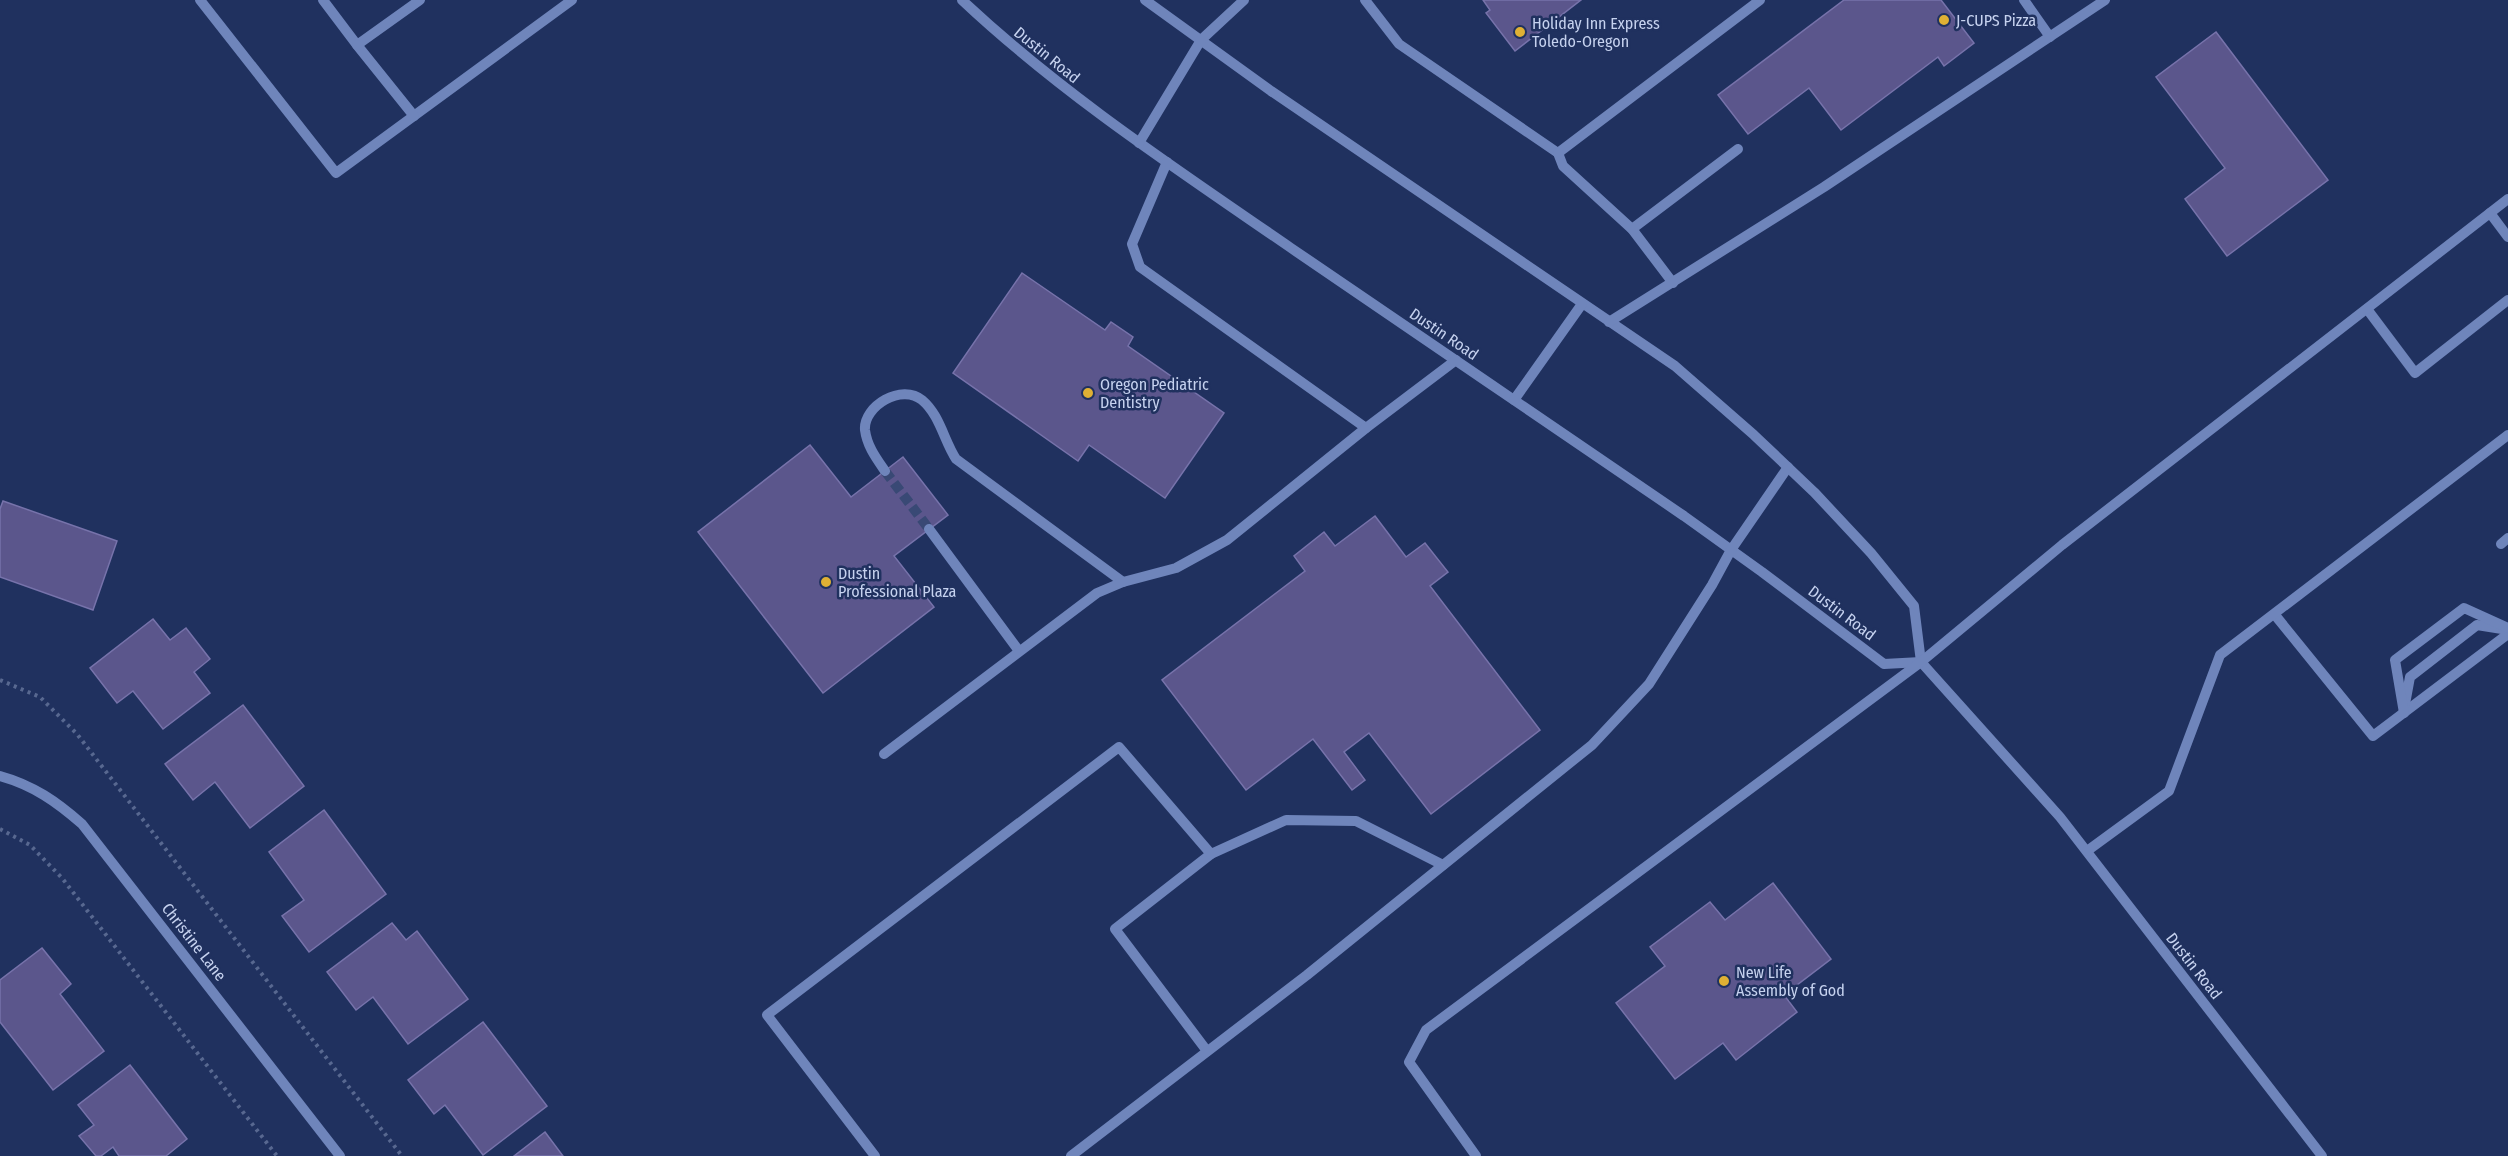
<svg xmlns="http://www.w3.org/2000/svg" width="2508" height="1156" font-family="'Fira Sans Condensed',sans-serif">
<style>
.building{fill:#5b568c;stroke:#7773ab;stroke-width:1.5}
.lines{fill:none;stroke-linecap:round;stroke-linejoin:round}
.minor-tunnel{stroke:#394975;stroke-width:10;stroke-dasharray:10 5;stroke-linecap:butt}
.path{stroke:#586890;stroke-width:4;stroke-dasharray:3 4.5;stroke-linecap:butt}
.minor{stroke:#6f85bb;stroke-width:10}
.poi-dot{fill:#dfb034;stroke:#20315f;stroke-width:2}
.labels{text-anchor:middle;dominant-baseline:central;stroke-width:5;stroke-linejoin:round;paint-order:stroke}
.poi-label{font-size:16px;fill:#c6d2ef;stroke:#20315f;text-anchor:start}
.street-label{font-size:16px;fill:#c6d2ef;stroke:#20315f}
</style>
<rect width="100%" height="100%" fill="#20315f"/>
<!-- building -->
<g class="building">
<polygon points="1483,0 1581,0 1515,51 1486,13 1490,10"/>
<polygon points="1844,0 1941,0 1974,43 1944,66 1938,57 1841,130 1809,88 1748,134 1718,95"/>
<polygon points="2216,32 2328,180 2227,256 2185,199 2225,168 2156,77"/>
<polygon points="1022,273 1105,330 1111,322 1133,337 1128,346 1224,413 1165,498 1089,445 1078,461 953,373"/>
<polygon points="810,445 851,497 903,457 948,515 894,556 934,607 823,693 698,532"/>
<polygon points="3,501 117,541 93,610 0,577 0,509"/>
<polygon points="1375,516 1406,557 1425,543 1448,572 1430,586 1540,730 1431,814 1369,733 1344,752 1365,780 1352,790 1313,739 1246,790 1162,680 1305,571 1294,556 1324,532 1335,546"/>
<polygon points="153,619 170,640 186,628 210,659 194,672 210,693 163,729 133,691 117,703 90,668"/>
<polygon points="243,705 304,786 250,828 215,782 193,800 165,764"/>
<polygon points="324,810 386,894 309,952 282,916 304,900 269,852"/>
<polygon points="1773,883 1831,959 1784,995 1797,1012 1736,1060 1723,1043 1675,1079 1616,1003 1665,966 1650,947 1710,902 1725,920"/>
<polygon points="392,923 406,940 417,931 468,999 408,1044 373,997 356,1010 327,972"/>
<polygon points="42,948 71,984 60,994 104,1051 53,1090 0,1022 0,980"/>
<polygon points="483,1022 547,1106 483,1155 445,1105 434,1114 408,1080"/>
<polygon points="130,1065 187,1139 166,1156 119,1156 113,1147 101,1156 96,1156 79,1136 94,1125 78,1105"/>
<polygon points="545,1132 563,1156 514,1156"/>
</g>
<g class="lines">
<!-- minor-tunnel -->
<polyline class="minor-tunnel" points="885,471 929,529"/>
<!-- path -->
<g class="path">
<polyline points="0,680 40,697 77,734 402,1156"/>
<polyline points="0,829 30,845 62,878 277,1156"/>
</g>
<!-- minor -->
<g class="minor">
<polyline points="200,0 336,173 572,0"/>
<polyline points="323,0 357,45 420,0"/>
<path d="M962 0C1062 94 1178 170 1291 248 1422 337 1553 427 1684 516L1762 572 1884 664 1921 662"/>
<polyline points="1145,0 1271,91 1675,366 1754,435 1814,492 1871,553 1914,606 1921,662 2060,817 2322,1156"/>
<polyline points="1365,0 1399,44 1558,153"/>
<polyline points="2024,0 2050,37"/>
<polyline points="357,45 414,116"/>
<polyline points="1139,143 1201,40 1244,0"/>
<polyline points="1167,162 1132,244 1140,267 1366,428 1456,360"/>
<polyline points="2490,213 2508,237"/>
<polyline points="1632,229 1738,149"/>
<polyline points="1673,283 1632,229 1563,166 1558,153 1760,0"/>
<polyline points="2367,309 2415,373 2508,300"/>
<polyline points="1609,322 1824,187 2105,0"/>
<polyline points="1514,400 1582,304"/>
<path d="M885 471C876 458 867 446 865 430 863 406 902 383 922 400 940 415 944 441 956 459L1123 582"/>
<polyline points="929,529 1019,651"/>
<polyline points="2501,544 2508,538"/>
<polyline points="2275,615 2373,736 2508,634"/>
<polyline points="2405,704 2410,677 2477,625 2502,629"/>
<polyline points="2404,713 2395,660 2464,608 2508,628"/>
<polyline points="884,754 1097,593 1123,582 1176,568 1227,540 1366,428"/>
<path d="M0 776C33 785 57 802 82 824L340 1156"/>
<polyline points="2087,851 2169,791 2220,655 2508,435"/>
<polyline points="1207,1051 1115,929 1211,854"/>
<polyline points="875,1156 767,1015 1119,747 1211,854 1286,820 1356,821 1443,865"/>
<polyline points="1071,1156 1307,975 1592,745 1649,684 1712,585 1731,550 1788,467"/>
<polyline points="1476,1156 1409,1062 1426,1030 1921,662 2062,545 2508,199"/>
</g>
</g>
<!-- markers -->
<g class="poi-dot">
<circle cx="1944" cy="20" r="6"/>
<circle cx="1520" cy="32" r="6"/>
<circle cx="1088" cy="393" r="6"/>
<circle cx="826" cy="582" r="6"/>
<circle cx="1724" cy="981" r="6"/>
</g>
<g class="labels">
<!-- poi labels -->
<g class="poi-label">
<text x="1956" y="20">J-CUPS Pizza</text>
<text x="1532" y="23">Holiday Inn Express<tspan x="1532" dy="18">Toledo-Oregon</tspan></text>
<text x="1100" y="384">Oregon Pediatric<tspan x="1100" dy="18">Dentistry</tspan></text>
<text x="838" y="573">Dustin<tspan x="838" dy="18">Professional Plaza</tspan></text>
<text x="1736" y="972">New Life<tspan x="1736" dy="18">Assembly of God</tspan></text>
</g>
<!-- street labels -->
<g class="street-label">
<text transform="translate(1047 55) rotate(39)">Dustin Road</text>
<text transform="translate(1444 334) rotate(34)">Dustin Road</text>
<text transform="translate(1842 613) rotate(37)">Dustin Road</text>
<text transform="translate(194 942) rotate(52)">Christine Lane</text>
<text transform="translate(2194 966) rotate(52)">Dustin Road</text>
</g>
</g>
</svg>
